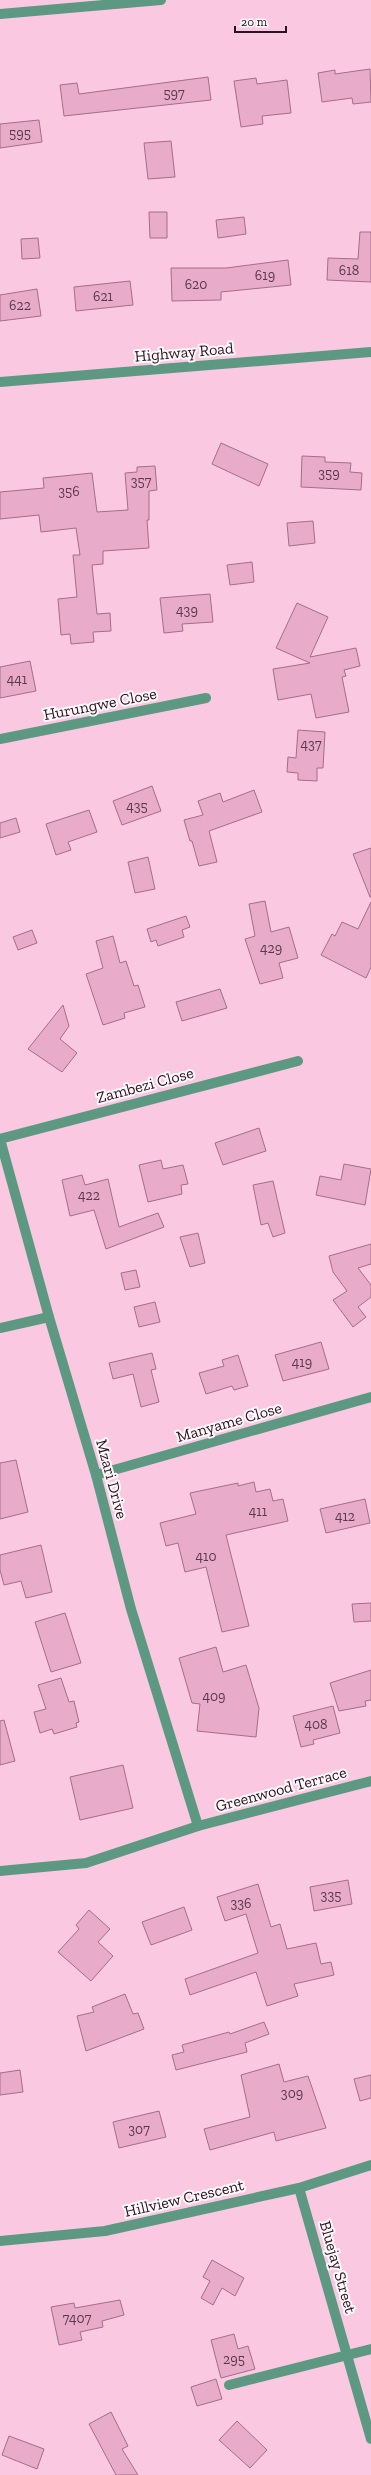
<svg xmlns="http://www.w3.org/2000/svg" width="371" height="2475" font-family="'Zilla Slab',serif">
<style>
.building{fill:#e8acca;stroke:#a46d89}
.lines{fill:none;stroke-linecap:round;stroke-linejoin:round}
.minor{stroke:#5d9982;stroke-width:10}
.tertiary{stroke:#5d9982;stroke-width:10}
.labels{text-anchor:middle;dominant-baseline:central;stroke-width:4;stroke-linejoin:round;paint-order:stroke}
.number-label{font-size:14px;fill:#59394a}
.street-label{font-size:16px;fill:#29131f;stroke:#fff8fb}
</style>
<rect width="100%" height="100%" fill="#fac9e1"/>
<!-- building -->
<g class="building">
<polygon points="370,69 371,102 353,104 352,98 322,102 318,73 335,70 335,74"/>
<polygon points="208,77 211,100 64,116 60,85 77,83 79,94"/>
<polygon points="256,78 257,84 287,80 291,113 262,116 263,124 241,127 234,81"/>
<polygon points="39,120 42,142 0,148 0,124"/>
<polygon points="171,141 175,177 148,179 144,143"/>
<polygon points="149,212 167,212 167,238 150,238"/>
<polygon points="244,217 246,234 218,238 216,220"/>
<polygon points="360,232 371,232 371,282 327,280 328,258 358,259"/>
<polygon points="38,238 40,258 22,259 21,239"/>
<polygon points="288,260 291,285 221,292 221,300 172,301 171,268 226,268"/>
<polygon points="130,281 133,305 76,311 74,287"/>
<polygon points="37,289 41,316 0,321 0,295"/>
<polygon points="221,443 268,464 259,486 212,464"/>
<polygon points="302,456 325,457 325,462 351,463 350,472 362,473 361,490 301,487"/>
<polygon points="155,466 157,490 149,491 149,520 147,520 149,548 103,551 103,564 92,565 97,614 110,613 111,631 93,632 94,642 71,644 70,634 61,635 58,599 77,597 73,555 80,555 76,528 41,532 39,515 0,519 0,492 44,488 43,478 92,473 97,512 128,510 125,473 137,472 137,467"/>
<polygon points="313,521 315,543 289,546 287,523"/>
<polygon points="252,562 254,582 230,585 227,565"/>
<polygon points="210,594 213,622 182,624 183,631 164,633 160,598"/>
<polygon points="297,603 328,617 310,657 356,648 360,666 344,670 346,676 342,677 349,712 316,718 311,694 278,700 273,669 310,663 276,648"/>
<polygon points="30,661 36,691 0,698 0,667"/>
<polygon points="298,730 325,732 323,768 317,768 317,781 298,780 298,773 287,772 288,757 296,758"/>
<polygon points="152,786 161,811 122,825 113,801"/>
<polygon points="254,790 262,812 209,831 217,862 199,866 192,841 190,841 184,820 203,815 198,801 220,793 223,802"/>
<polygon points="89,810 97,832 68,842 71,850 56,855 46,824"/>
<polygon points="16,818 20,832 0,838 0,823"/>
<polygon points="371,848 371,897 370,897 353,854"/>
<polygon points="148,857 155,889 135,893 128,862"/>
<polygon points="265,901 271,932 289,927 298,958 279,963 283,978 260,984 245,939 255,936 249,904"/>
<polygon points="371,902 371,967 366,978 321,955 332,934 335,936 342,922 358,929"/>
<polygon points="186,916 190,927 182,930 184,937 158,946 156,940 151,942 147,929"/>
<polygon points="32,930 37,943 18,950 13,937"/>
<polygon points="113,936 120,963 126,961 134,986 138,985 145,1007 124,1013 125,1018 103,1025 86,974 103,968 96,941"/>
<polygon points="220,989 227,1008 182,1021 176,1002"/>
<polygon points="63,1005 69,1026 60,1039 77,1053 62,1072 28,1049"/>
<polygon points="259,1128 266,1151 223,1165 215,1143"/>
<polygon points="161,1160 163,1169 183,1165 188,1184 181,1185 182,1194 148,1202 139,1165"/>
<polygon points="344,1164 371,1169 365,1205 316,1195 320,1176 341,1180"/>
<polygon points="82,1175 85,1185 108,1179 119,1227 158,1213 164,1227 106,1249 94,1210 70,1216 62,1180"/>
<polygon points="273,1181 285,1233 273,1237 268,1223 261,1225 253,1185"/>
<polygon points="198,1233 205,1263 190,1267 180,1237"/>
<polygon points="371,1244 371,1264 358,1268 371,1285 371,1297 358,1307 366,1317 353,1327 333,1300 347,1291 333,1272 329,1256"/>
<polygon points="136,1270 140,1287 125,1290 121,1273"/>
<polygon points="155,1302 160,1322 139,1327 134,1307"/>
<polygon points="321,1342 329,1369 283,1381 275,1355"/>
<polygon points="152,1353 156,1369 151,1370 159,1402 141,1407 133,1374 113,1379 109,1363"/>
<polygon points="238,1355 248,1386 234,1390 232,1386 206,1394 199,1373 224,1366 222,1360"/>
<polygon points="16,1460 28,1512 0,1519 0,1463"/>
<polygon points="254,1482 256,1492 270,1489 273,1501 283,1499 288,1521 226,1535 249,1626 222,1632 206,1567 185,1572 178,1543 166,1546 160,1523 196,1514 190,1493 238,1483 238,1486"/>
<polygon points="365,1499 370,1523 326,1533 320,1509"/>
<polygon points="41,1545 52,1592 26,1598 21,1581 4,1585 0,1570 0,1555"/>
<polygon points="371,1603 371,1621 354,1622 352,1604"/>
<polygon points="65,1613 81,1663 51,1672 35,1622"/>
<polygon points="216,1647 223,1672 246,1665 259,1708 256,1737 197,1731 200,1704 192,1703 179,1658"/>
<polygon points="371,1670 371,1700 365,1701 366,1706 339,1711 330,1683"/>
<polygon points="61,1678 69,1702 74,1701 79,1722 76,1723 77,1727 54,1734 52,1729 40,1733 34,1712 46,1709 38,1685"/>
<polygon points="333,1706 340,1733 313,1740 314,1744 301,1747 293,1716"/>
<polygon points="4,1720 15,1761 0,1765 0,1721"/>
<polygon points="123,1765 133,1808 80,1820 70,1777"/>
<polygon points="348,1880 352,1904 314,1911 310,1887"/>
<polygon points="258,1884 271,1927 280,1924 287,1949 316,1943 321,1964 331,1962 334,1975 294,1984 298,1996 267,2006 256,1972 190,1995 185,1979 258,1953 246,1914 225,1921 217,1897"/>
<polygon points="184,1907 192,1930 151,1945 142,1922"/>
<polygon points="89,1910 110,1929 98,1942 113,1956 91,1981 58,1952 79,1929 76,1925"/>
<polygon points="125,1994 133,2014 138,2013 144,2029 86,2051 77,2016 94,2012 92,2007"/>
<polygon points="264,2022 269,2034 245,2043 247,2052 176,2070 172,2055 184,2052 182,2045 229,2032 230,2034"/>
<polygon points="279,2064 284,2082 308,2076 326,2128 276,2141 274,2132 210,2150 204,2129 250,2117 241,2075"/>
<polygon points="20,2070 23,2092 0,2095 0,2073"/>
<polygon points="371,2075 371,2098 360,2101 354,2079"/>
<polygon points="159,2111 166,2137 119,2148 113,2122"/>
<polygon points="212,2260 244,2278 235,2296 222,2288 213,2305 201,2298 210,2281 203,2277"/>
<polygon points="120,2300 124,2315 102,2321 103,2327 80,2332 82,2340 59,2345 51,2307 74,2303 75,2308"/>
<polygon points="234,2334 238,2349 248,2346 255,2369 221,2378 211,2340"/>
<polygon points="216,2379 222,2399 197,2406 191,2387"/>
<polygon points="111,2412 128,2446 122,2449 138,2475 116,2475 89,2424"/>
<polygon points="237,2421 267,2450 250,2468 219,2440"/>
<polygon points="9,2436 44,2449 37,2469 2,2455"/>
</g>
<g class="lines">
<!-- minor -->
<g class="minor">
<polyline points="0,14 161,0"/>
<polyline points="0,739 206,698"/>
<polyline points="0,1139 298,1061"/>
<polyline points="0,1328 49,1317"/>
<polyline points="96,1475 371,1397"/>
<polyline points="299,2188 371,2439"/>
<polyline points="0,2241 105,2231 299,2188 371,2165"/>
<polyline points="229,2385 371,2349"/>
</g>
<!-- tertiary -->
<g class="tertiary">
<polyline points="0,382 371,352"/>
<polyline points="0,1139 49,1317 96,1475 131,1609 198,1826"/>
<polyline points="0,1871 86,1863 198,1826 371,1781"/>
</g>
</g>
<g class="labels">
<!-- number labels -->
<g class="number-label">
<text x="174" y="93">597</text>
<text x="20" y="133">595</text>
<text x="349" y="270">618</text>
<text x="265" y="275">619</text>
<text x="196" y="284">620</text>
<text x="103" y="296">621</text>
<text x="20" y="305">622</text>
<text x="329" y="473">359</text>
<text x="141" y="481">357</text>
<text x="69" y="491">356</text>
<text x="187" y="610">439</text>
<text x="17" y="679">441</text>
<text x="311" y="744">437</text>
<text x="137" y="806">435</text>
<text x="271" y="948">429</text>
<text x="89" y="1195">422</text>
<text x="302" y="1362">419</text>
<text x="258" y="1511">411</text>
<text x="345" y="1516">412</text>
<text x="206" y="1556">410</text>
<text x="214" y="1696">409</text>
<text x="316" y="1724">408</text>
<text x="331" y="1895">335</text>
<text x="241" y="1903">336</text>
<text x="292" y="2093">309</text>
<text x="139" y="2129">307</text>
<text x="77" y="2318">7407</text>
<text x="234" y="2359">295</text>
</g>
<!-- street labels -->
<g class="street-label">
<text transform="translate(184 352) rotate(-5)">Highway Road</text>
<text transform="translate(100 704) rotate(-11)">Hurungwe Close</text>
<text transform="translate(145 1085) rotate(-15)">Zambezi Close</text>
<text transform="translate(229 1422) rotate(-16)">Manyame Close</text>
<text transform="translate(112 1479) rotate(75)">Mzari Drive</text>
<text transform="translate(281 1789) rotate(-15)">Greenwood Terrace</text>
<text transform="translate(184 2198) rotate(-13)">Hillview Crescent</text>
<text transform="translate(338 2267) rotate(74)">Bluejay Street</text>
</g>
</g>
<!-- scale -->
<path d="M235 26v6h51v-6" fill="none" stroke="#29131f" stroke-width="2"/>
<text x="241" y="26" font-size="12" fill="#29131f" stroke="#fff8fb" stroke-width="3" paint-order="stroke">20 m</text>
</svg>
